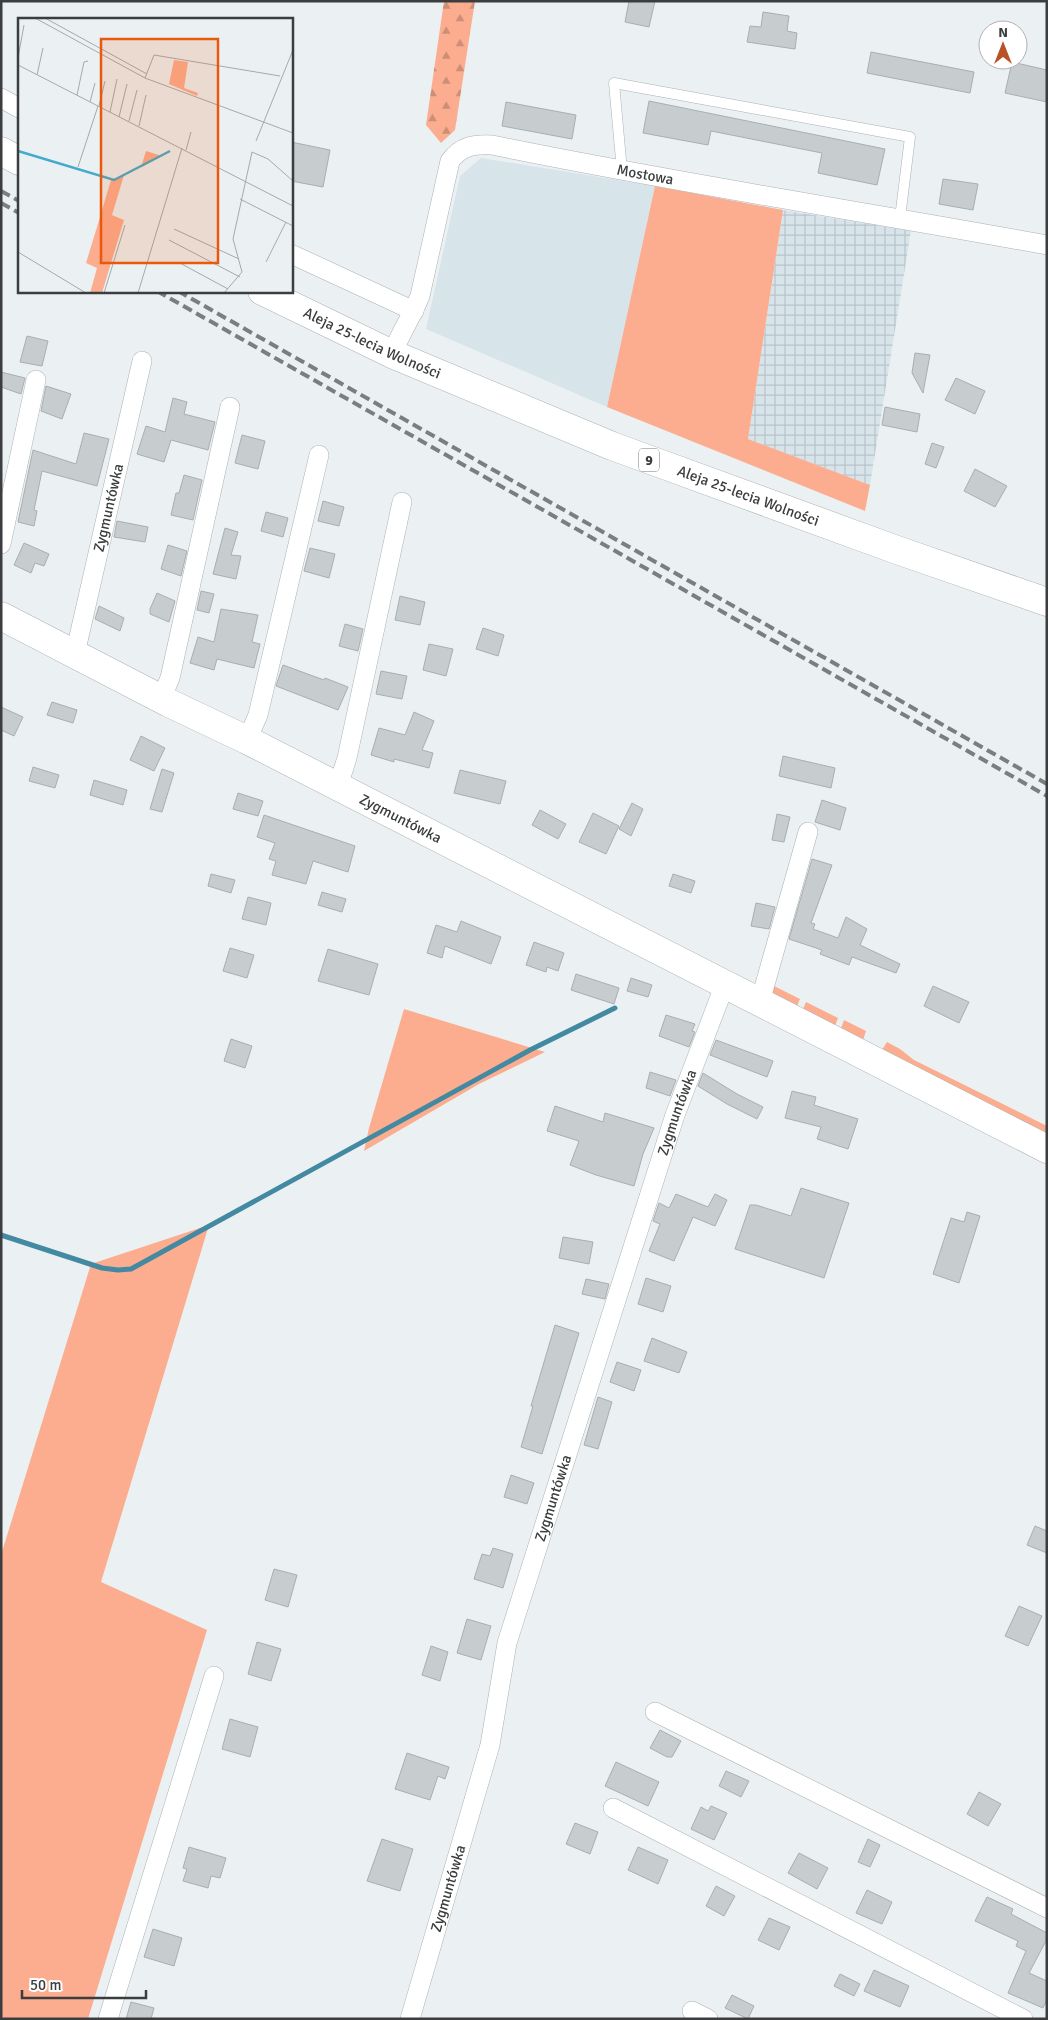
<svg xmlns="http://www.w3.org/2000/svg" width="1048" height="2020" font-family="Signika,sans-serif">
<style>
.built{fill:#d7e4ea}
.industrial{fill:url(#industrial-grid)}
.green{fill:#fcad8f}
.forest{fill:url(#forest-firs)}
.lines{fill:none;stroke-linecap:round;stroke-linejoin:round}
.stream{stroke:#4289a1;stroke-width:5}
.building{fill:#c7ccce;stroke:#a9aeb0}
.lane-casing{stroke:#acb1b2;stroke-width:11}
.street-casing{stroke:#acb1b2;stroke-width:20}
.secondary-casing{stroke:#acb1b2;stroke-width:29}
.primary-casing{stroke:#acb1b2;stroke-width:29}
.lane{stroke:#fff;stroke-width:10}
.street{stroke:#fff;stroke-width:19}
.secondary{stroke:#fff;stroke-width:28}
.primary{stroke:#fff;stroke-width:28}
.rail{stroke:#7a7e7f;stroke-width:4;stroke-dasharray:10 5;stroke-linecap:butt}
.labels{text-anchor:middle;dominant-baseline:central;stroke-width:4.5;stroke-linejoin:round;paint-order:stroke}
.shield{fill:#fff;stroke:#767778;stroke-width:1}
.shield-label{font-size:14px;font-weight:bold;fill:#3b3d3e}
.street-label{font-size:15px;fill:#3b3d3e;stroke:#fff}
.inset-river{fill:none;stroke:#45aacb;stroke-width:2.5}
.inset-road{fill:none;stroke:#a5a9ab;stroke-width:1}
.view{fill:#e8590c;fill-opacity:0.15;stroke:#e8590c;stroke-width:2.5}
.inset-edge{fill:none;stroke:#3b3d3e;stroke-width:2.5}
</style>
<defs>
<pattern id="industrial-grid" width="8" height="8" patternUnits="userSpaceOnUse" patternTransform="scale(1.25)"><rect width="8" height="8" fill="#d7e4ea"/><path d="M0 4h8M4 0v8" fill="none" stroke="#b9c4ca"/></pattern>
<pattern id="forest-firs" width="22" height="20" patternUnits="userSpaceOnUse" patternTransform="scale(1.25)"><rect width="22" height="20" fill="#fcad8f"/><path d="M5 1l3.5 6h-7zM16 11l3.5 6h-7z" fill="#cd8e76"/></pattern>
</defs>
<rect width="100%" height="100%" fill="#ebf1f3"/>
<!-- built -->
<polygon class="built" points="481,158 655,186 607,407 426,329 460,176"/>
<!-- industrial -->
<polygon class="industrial" points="783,210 911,231 870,485 748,439"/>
<!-- green -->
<g class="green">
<polygon points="655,186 783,210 748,439 870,485 865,511 607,407"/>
<polygon points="772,985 800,999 797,1006 769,996"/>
<polygon points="806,1002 838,1018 835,1026 805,1015 803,1009"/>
<polygon points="404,1009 545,1052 479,1084 364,1151 369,1128"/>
<polygon points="844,1020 866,1031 863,1040 841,1028"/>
<polygon points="887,1042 900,1049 914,1060 1047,1126 1047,1137 882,1050"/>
<polygon points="209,1225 101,1582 207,1630 88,2019 1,2019 1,1555 91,1264"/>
</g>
<!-- forest -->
<polygon class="forest" points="444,1 475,1 455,130 441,143 426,125"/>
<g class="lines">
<!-- stream -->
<polyline class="stream" points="1,1235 102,1268 118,1270 131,1269 530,1050 615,1008"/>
</g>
<!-- building -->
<g class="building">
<polygon points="629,1 655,1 649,27 625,22"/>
<polygon points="763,12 789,16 787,31 797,33 795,49 747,42 750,26 761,27"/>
<polygon points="871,52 974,72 970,93 867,73"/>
<polygon points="1012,62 1047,70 1047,102 1005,93"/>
<polygon points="649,101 885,149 877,185 818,173 822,153 711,131 708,145 643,133"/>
<polygon points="506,102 576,115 572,139 502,126"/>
<polygon points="291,142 330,150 323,187 291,181"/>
<polygon points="943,179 978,184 973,210 939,204"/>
<polygon points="27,336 48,341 42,366 20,362"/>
<polygon points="915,353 930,355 923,393 912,373"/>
<polygon points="1,372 25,378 21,394 1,387"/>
<polygon points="956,378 985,391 975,414 945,400"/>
<polygon points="46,386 71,394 62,419 41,411"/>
<polygon points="173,398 187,402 184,414 215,422 208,450 171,440 164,462 137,454 146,426 165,432"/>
<polygon points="885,407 920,414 917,432 882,425"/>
<polygon points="84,433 109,439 97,486 42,471 34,510 37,511 34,526 18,522 33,450 76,464"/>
<polygon points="242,435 265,441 258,469 235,463"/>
<polygon points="932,443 944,447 936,468 925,464"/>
<polygon points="975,469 1007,486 995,507 964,491"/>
<polygon points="184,475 202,480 193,520 171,515 176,493 179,493"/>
<polygon points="323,501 344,507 339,526 318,521"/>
<polygon points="266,512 288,518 283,537 261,531"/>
<polygon points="117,521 148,527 145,542 114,537"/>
<polygon points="225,528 238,532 231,555 241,556 236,579 213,574"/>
<polygon points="24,543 49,554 44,566 35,563 31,573 14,565"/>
<polygon points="168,545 187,551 181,576 161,569"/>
<polygon points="310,548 335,554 329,578 304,571"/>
<polygon points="201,591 214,594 209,613 197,610"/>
<polygon points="157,593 175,601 169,622 150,614 150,609"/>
<polygon points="400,596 425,602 420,625 395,620"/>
<polygon points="99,606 124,618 120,631 95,619"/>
<polygon points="221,609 258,615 252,642 260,644 254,668 217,659 214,670 190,663 198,637 214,642"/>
<polygon points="345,624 363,629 358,651 339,646"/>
<polygon points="483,628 504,635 498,656 476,649"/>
<polygon points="429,644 453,649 446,676 423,670"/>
<polygon points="283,665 324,680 325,678 348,687 338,710 276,686"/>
<polygon points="381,671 407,676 402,699 376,694"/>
<polygon points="52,702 77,710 73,723 47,715"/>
<polygon points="1,707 23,717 14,736 1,730"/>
<polygon points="414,712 434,721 422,750 433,753 429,768 394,759 394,762 371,755 379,728 405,735"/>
<polygon points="141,736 165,748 154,771 130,760"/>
<polygon points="783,756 835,768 831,788 779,776"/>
<polygon points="33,767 59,775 55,788 29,781"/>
<polygon points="162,769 174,773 162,812 150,809"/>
<polygon points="460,770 506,781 500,804 454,793"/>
<polygon points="94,780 127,790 123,805 90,795"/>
<polygon points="238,793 263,801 258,816 233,809"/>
<polygon points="822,800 846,808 840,830 815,822"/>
<polygon points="632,803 643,809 631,836 619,829"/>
<polygon points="540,810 566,824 558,839 532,825"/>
<polygon points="593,813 619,826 606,854 579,842"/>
<polygon points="777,814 790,817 784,842 772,840"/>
<polygon points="264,815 355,846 348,872 313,861 306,884 272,875 276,861 269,859 275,843 257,837"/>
<polygon points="812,859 832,865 811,923 815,924 813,929 838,938 846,917 867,929 860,945 900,964 896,973 852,957 849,965 820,954 822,950 789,939"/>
<polygon points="211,874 235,880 231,893 208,886"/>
<polygon points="673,874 695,881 691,893 669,886"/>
<polygon points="322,892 346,899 342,912 318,905"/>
<polygon points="248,897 271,903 266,925 242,919"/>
<polygon points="756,903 775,907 769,929 751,926"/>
<polygon points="461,921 501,937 491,964 445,946 442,958 427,953 436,925 457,932"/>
<polygon points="534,942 564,953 558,971 547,967 546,972 526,965"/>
<polygon points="230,948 254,955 247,978 223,971"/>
<polygon points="328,949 378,964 369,995 318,981"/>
<polygon points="576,974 619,988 614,1004 571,990"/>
<polygon points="631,978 652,985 648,997 627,991"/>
<polygon points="933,986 969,1002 959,1023 924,1006"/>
<polygon points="666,1015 695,1024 692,1031 695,1032 689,1047 659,1036"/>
<polygon points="231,1039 252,1046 245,1068 224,1061"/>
<polygon points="716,1040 773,1061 767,1077 710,1055"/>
<polygon points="650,1072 676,1080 670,1096 646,1088"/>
<polygon points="703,1073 737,1094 763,1107 757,1119 727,1104 698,1086"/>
<polygon points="792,1091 816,1097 814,1105 858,1119 848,1149 817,1139 821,1127 785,1118"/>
<polygon points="555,1106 603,1122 605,1113 654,1128 643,1154 634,1186 596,1175 570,1165 579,1141 547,1131"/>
<polygon points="801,1188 849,1203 824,1278 735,1249 750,1205 756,1205 791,1216"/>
<polygon points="676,1194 708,1207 715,1194 727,1200 715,1226 693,1217 674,1261 649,1251 660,1224 653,1221 659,1203 669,1208"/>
<polygon points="967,1212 980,1216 959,1283 933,1274 951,1218 964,1222"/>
<polygon points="563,1237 593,1242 589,1264 559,1258"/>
<polygon points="646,1278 671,1286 663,1312 638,1304"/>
<polygon points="586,1279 609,1284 605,1299 582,1294"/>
<polygon points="555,1325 579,1333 542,1454 521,1447 533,1406 531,1406"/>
<polygon points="652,1338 687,1352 679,1373 644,1361"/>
<polygon points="617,1362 641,1370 634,1391 610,1382"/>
<polygon points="598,1397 612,1402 598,1449 584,1445"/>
<polygon points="511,1475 534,1483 527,1504 504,1497"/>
<polygon points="1035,1526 1047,1531 1047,1553 1027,1545"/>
<polygon points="493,1548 513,1554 503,1588 474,1579 482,1554 490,1556"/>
<polygon points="274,1569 297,1575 288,1607 265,1600"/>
<polygon points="1019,1606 1042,1616 1028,1646 1005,1636"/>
<polygon points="467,1619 491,1626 481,1660 457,1653"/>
<polygon points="257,1642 281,1649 271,1681 248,1674"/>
<polygon points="431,1646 448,1652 440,1681 422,1675"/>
<polygon points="230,1719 258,1727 250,1757 222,1749"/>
<polygon points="660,1730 681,1741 672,1757 667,1757 650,1748"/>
<polygon points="407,1753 449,1767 445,1779 438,1776 430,1800 395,1789"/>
<polygon points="616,1762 659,1782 648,1806 605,1786"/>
<polygon points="726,1771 749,1781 741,1797 719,1786"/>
<polygon points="979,1792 1001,1804 988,1826 967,1814"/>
<polygon points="711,1806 727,1813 714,1840 691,1829 701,1807 708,1811"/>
<polygon points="575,1823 598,1832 590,1854 566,1844"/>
<polygon points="382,1839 413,1849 400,1891 367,1881"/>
<polygon points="868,1839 880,1845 870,1867 858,1862"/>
<polygon points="189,1847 226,1858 220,1878 211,1876 208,1888 183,1881 187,1869 183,1868"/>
<polygon points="638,1847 668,1860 658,1884 628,1870"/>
<polygon points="799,1853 828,1868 817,1889 788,1873"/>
<polygon points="716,1886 735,1896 724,1916 706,1906"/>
<polygon points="867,1890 892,1902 882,1924 856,1913"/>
<polygon points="987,1897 1013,1909 1011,1914 1047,1933 1047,1939 1029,1973 1047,1981 1047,1999 1043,2008 1008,1993 1026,1951 1016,1946 1018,1941 975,1921"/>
<polygon points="769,1918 790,1927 779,1950 758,1940"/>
<polygon points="153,1929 182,1938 174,1966 144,1957"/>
<polygon points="874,1970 909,1986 900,2007 864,1991"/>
<polygon points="840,1974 860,1984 854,1996 834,1986"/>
<polygon points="732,1995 754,2006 748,2019 725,2008"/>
<polygon points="131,2002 154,2008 151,2019 126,2019"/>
</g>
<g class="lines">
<!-- lane casing -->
<g class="lane-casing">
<polyline id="lane" points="620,171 621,160 614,83 910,137 901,210 897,218"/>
</g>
<!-- street casing -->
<g class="street-casing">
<g id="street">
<polyline points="1,98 19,108"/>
<polyline points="291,254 414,311"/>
<path id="s1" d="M392 354C400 334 412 316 420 296L450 161C461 146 474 144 492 145 676 183 862 211 1047 245"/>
<polyline points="1,544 36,380"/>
<path id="s2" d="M75 654 142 361"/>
<polyline points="161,699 170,678 230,407"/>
<polyline points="247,740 258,715 319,455"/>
<polyline points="338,786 347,758 402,502"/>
<polyline points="760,1002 808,832"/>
<polyline points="655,1712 1047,1908"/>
<polyline points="613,1808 1023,2019"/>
<polyline points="692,2011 708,2019"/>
<polyline points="108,2019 214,1676"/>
<path id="s3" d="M410 2019 490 1745 507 1643 675 1115 725 984"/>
</g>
</g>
<!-- secondary casing -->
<g class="secondary-casing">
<g id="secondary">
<path id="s4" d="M1 616 169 703 247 740 1047 1149"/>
</g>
</g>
<!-- primary casing -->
<g class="primary-casing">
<g id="primary">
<polyline points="1,151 19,161"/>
<path id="s5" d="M262 291 392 354 612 446 897 550 1047 602"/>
</g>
</g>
<!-- lane -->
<use href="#lane" class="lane"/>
<!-- street -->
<use href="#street" class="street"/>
<!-- secondary -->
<use href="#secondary" class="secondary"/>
<!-- primary -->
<use href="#primary" class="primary"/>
<!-- rail -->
<g class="rail">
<polyline points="1,191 19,201"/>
<polyline points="1,203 19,213"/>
<polyline points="157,291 1047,796"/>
<polyline points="178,291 1047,784"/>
</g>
</g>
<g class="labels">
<!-- shield labels -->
<rect class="shield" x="639" y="448.5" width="20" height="23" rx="4"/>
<g class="shield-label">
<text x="649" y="460">9</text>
</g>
<!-- street labels -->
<g class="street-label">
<text stroke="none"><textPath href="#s1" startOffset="406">Mostowa</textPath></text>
<text stroke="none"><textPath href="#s5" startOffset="122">Aleja 25-lecia Wolności</textPath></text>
<text stroke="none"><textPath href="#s5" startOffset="528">Aleja 25-lecia Wolności</textPath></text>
<text stroke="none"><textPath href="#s2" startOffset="150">Zygmuntówka</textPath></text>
<text stroke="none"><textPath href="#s4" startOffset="448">Zygmuntówka</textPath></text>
<text stroke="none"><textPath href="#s3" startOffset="946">Zygmuntówka</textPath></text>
<text stroke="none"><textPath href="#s3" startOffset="541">Zygmuntówka</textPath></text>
<text stroke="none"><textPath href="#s3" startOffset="136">Zygmuntówka</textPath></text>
</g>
</g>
<!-- overview -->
<g transform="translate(18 18)">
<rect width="275" height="275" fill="#ebf1f3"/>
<path d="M156 42 170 44 166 70 180 75 179 78 151 66ZM128 133 144 138 124 149V146ZM106 157 94 197 106 202 84 275H72L79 250 68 245 79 209 93 162Z" fill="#fcad8f"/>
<path class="inset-river" d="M0 133 96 162 152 133"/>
<path class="inset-road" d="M17 0 127 60 275 115M27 0 129 56M0 40 6 7M0 47 275 188M19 57 25 30M127 60 136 37 262 58M59 77 66 44 70 43M72 84 77 65M81 88 87 63M92 94 99 61M101 99 109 66M111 103 119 72M121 108 128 77M238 123 275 32M168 132 173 114M60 149 80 88M222 181 275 208M156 211 221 241M151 222 222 259M0 234 68 275M160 244 210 271M248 244 268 204M86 275 107 207M120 275 164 130M206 275 224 254 215 221 234 134 250 141 275 163"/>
<path class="view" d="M83 21H200V245H83Z"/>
<rect width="275" height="275" class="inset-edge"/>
</g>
<!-- border -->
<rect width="1048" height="2020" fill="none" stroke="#3b3d3e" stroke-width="5"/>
<!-- north arrow -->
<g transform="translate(1003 45)"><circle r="24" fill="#ffffff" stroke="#b1b1b2"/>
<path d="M0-4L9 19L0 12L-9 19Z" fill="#b85227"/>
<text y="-8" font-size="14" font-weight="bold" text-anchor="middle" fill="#3b3d3e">N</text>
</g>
<!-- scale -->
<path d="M22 1990v8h124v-8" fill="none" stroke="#3b3d3e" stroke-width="2.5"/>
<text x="30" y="1990" font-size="15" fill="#3b3d3e" stroke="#ffffff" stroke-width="4" paint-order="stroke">50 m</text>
</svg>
